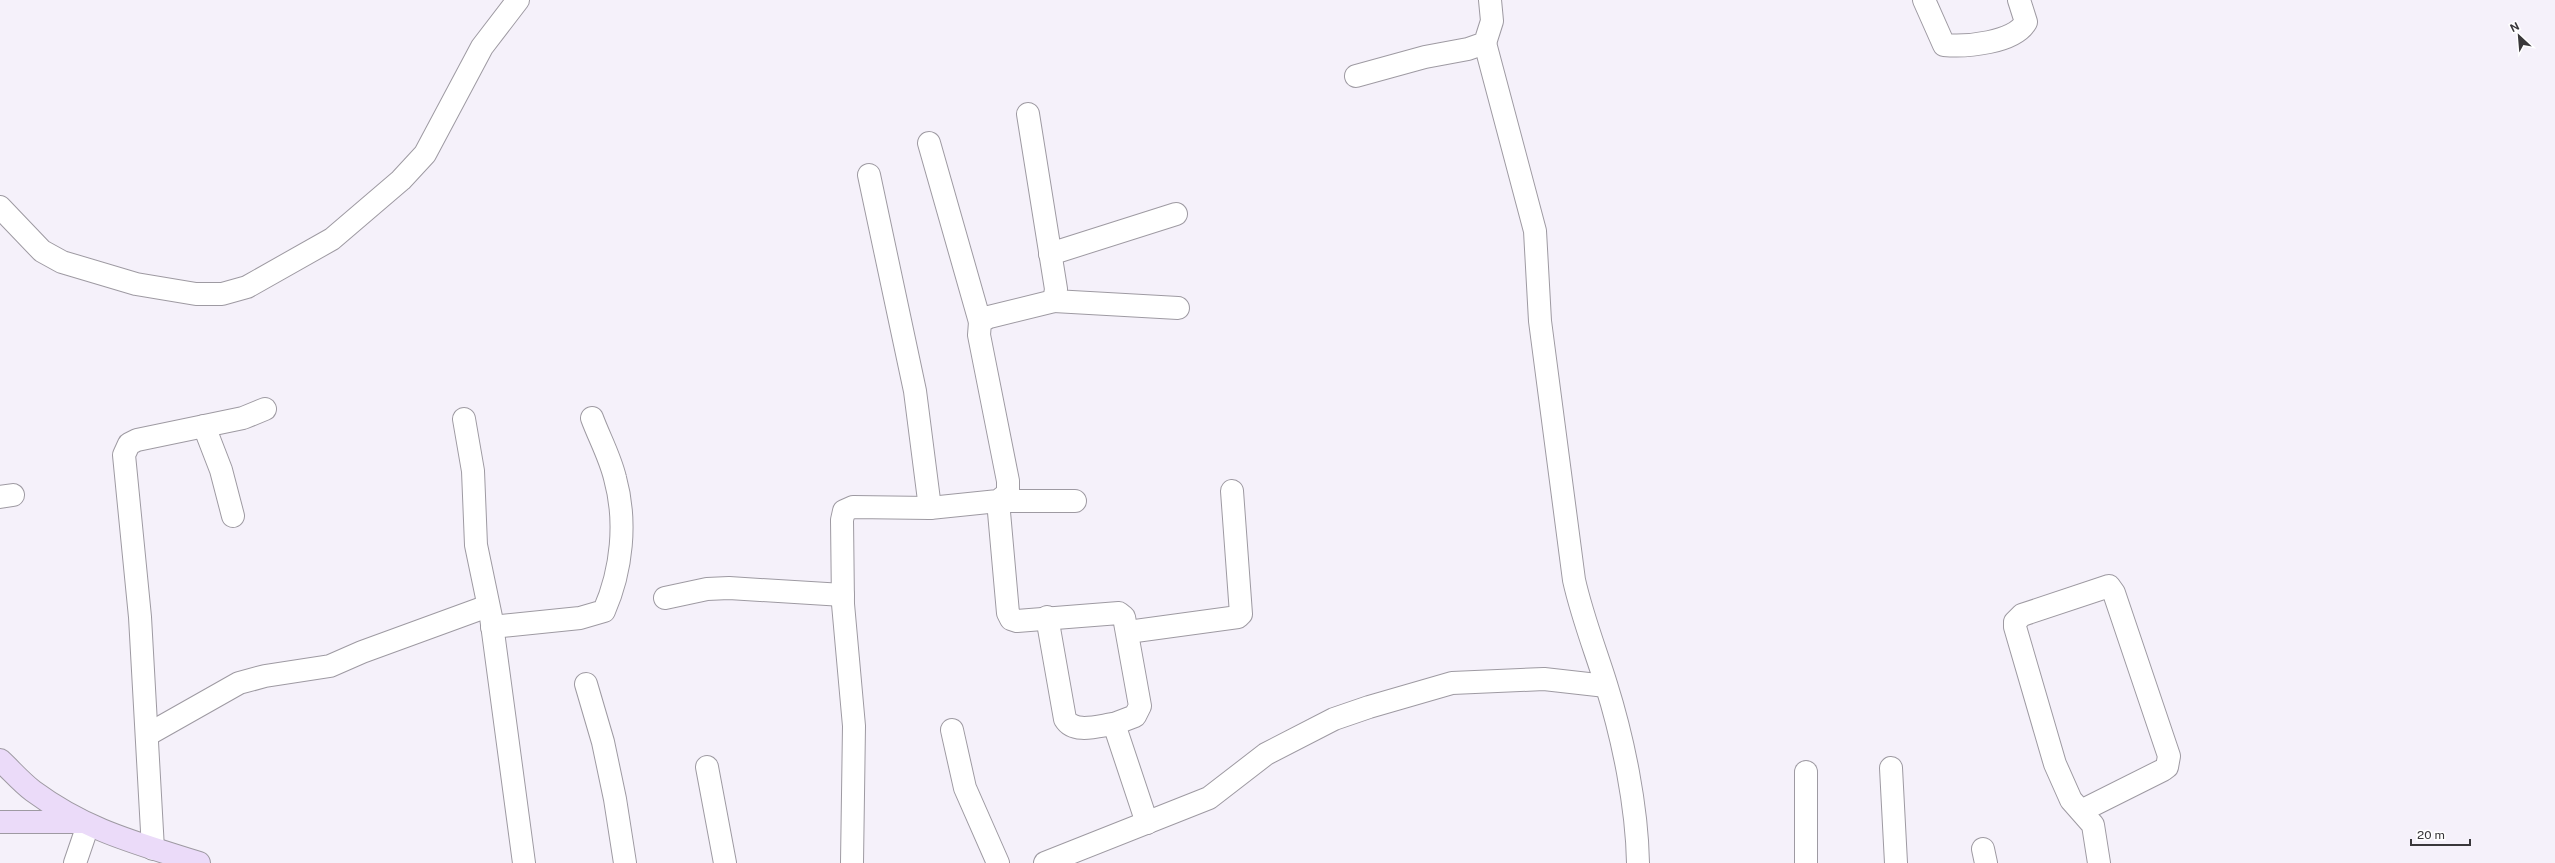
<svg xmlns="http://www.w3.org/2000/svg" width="2555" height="863" font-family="'Public Sans',sans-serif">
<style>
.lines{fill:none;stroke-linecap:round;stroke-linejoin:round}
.street-casing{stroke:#9e9aa2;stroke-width:24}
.secondary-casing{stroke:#9e9aa2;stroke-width:24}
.street{stroke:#fff;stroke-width:22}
.secondary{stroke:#ebdbf9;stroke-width:22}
</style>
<rect width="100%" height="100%" fill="#f5f1fa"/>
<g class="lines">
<!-- street casing -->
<g class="street-casing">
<g id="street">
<path d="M1924 0 1944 45C1966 47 2014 43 2026 22L2019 0"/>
<path d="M1485 43 1535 231 1540 321 1574 580C1582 616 1595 649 1606 684 1623 738 1637 806 1638 863"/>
<polyline points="1356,76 1425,57 1468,49 1485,43 1492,21 1490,0"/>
<polyline points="929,143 980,322"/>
<polyline points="869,175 915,391 930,508"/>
<polyline points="0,207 42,251 62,262 136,284 196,294 222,294 247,287 332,239 401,180 425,154 482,47 518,0"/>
<polyline points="1050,254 1176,214"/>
<polyline points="1054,301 1178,308"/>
<polyline points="464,419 473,471 476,545 491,617 524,863"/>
<polyline points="204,426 221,470 233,516"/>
<polyline points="0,497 13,495"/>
<polyline points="1075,501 998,501 1008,613 1011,619 1017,621 1119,613 1124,617 1140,706 1135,716 1114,724"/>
<polyline points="665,598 707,589 729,588 843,595"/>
<path d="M1047 617 1065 719C1074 734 1098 726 1114 724L1147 823"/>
<path d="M492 627 580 618 604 611C622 570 627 521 615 478 610 457 599 437 592 418"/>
<polyline points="1128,632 1238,617 1241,614 1232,491"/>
<polyline points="586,684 603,742 615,799 625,863"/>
<polyline points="952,730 965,788 998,863"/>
<polyline points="147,735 239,683 265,676 330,666 362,652 488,606"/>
<polyline points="707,767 725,863"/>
<polyline points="1891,768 1896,863"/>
<polyline points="2081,811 2163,770 2167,767 2169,756 2114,593 2109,586 2022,615 2015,622 2015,627 2055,764 2071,800 2093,825 2099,863"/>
<polyline points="153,849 140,617 124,455 129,444 137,440 243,418 265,409"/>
<polyline points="1983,849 1986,863"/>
<polyline points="75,863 88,825"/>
<polyline points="852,863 854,726 843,604 842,520 844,511 853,507 930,508 998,501 1008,493 1008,481 979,335 980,322 989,317 1054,301 1056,289 1028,114"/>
<polyline points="1045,863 1209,798 1266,754 1334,719 1369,707 1452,683 1544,679 1606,686"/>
<polyline points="1806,863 1806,772"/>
</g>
</g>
<!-- secondary casing -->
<g class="secondary-casing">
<g id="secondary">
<path d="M0 760C11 770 21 782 33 791 87 831 137 843 199 863"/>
<polyline points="0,822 82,822"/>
</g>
</g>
<!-- street -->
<use href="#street" class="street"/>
<!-- secondary -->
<use href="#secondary" class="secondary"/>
</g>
<!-- north arrow -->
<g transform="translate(2519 36) rotate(334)" stroke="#ffffff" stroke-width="3" paint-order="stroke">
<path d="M0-3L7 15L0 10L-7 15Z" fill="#39373a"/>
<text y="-6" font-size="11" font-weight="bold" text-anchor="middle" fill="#39373a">N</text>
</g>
<!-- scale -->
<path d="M2411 839v6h59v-6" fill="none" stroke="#39373a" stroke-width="2"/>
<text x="2417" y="839" font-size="12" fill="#39373a" stroke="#ffffff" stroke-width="3" paint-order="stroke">20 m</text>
</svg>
